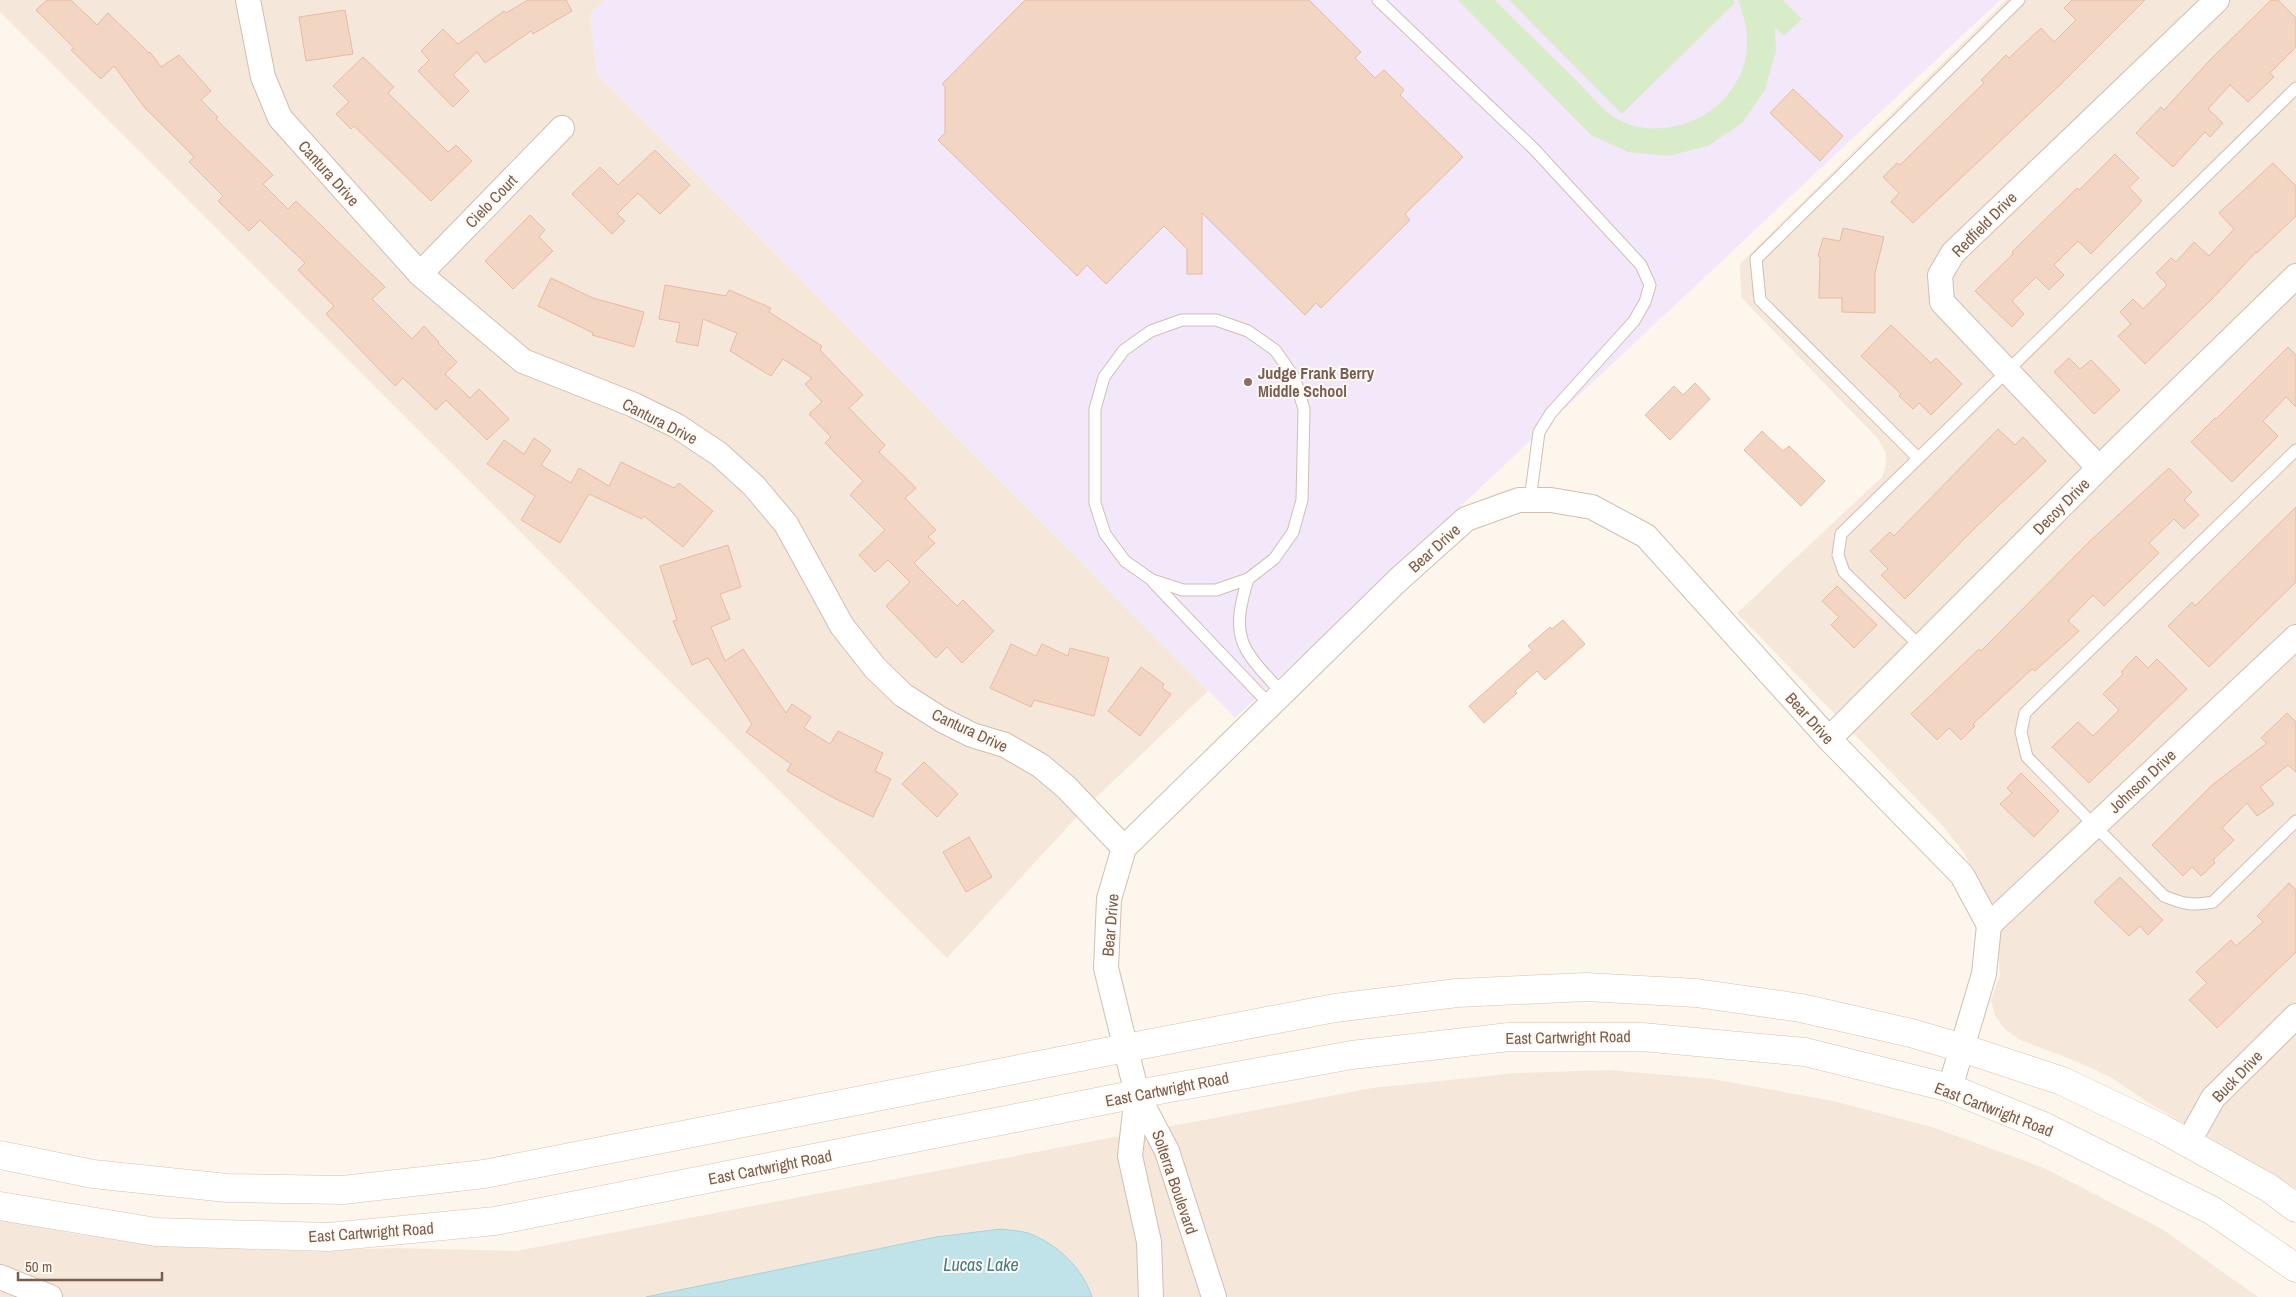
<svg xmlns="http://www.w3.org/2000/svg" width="2296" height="1297" font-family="'Archivo Narrow',sans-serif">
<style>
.residential{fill:#f5e8da}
.education{fill:#f3e8fa}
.green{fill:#d8ecc9}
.water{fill:#bfe3e8;stroke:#a5d3da}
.building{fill:#f3d5c3;stroke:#e6bba3}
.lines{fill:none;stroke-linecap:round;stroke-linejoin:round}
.lane-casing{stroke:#d1beb0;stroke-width:13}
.street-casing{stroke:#d1beb0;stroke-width:26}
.secondary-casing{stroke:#d6c0b0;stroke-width:29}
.lane{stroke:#fff;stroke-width:11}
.street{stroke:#fff;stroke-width:24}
.secondary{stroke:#fff;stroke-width:28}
.education-dot{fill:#8d6e63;stroke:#fffaf3;stroke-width:2}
.labels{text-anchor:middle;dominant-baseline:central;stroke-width:4;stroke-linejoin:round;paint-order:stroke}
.street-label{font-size:16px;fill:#7a5c4d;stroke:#fffaf3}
.education-label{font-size:16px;font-weight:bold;fill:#785e54;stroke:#fffaf3;text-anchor:start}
.water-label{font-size:18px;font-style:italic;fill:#437c86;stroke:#fffaf3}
</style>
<rect width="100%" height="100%" fill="#fdf6ec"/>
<!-- residential -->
<g class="residential">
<polygon points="0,0 605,0 590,14 597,73 1208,691 1086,807 947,958 0,12"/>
<polygon points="2006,0 2296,0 2296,1189 2149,1103 2112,1078 2078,1062 2020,1040 2005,1029 1995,1016 1991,1000 2000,976 1998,948 1984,891 1964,853 1943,826 1737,613 1882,477 1886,465 1886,453 1878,439 1741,297 1740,264"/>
<polygon points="1608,1070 1712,1079 1833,1101 1932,1127 2044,1168 2162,1229 2258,1297 0,1297 0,1219 75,1234 177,1247 304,1251 395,1248 516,1251 1372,1088 1516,1073"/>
</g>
<!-- education -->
<polygon class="education" points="605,0 2000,0 1235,718 597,73 590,14"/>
<!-- green -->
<g class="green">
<path d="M1458 0H1495C1522 27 1549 54 1576 80 1587 91 1598 106 1611 115 1648 141 1703 127 1729 93 1752 62 1751 34 1738 0H1783L1802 19 1784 36 1775 27 1776 51 1765 90 1742 123 1708 146 1668 156 1628 152 1591 135Z"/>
<polygon points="1509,0 1733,0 1735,3 1622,114"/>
</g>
<!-- water -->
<path class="water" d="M1001 1229C1010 1230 1020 1231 1028 1233 1056 1243 1083 1268 1092 1297H646L936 1237Z"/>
<!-- building -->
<g class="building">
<polygon points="47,0 71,0 97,25 108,13 149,53 150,52 161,67 179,55 211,91 201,100 218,117 216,119 273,175 263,184 288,209 296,201 385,287 372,299 412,339 424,326 439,342 438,343 457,362 445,374 470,398 479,389 509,419 487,440 446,400 436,410 403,378 395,386 326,314 334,306 298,270 305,263 260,220 249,231 218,201 223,196 189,162 194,157 145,108 114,66 101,79 71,50 74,48 36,10"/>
<polygon points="528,0 566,0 572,11 533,34 531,31 485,63 477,52 453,75 469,91 453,107 418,71 429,60 421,51 443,29 458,44 504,11 506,13"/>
<polygon points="1025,0 1309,0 1361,52 1355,58 1375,78 1384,70 1404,90 1400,95 1463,157 1405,214 1410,220 1321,308 1316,303 1305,315 1202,213 1202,274 1187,274 1187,249 1164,226 1106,284 1087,265 1077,276 938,140 945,133 945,87 942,84"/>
<polygon points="2072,0 2145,0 2062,83 1913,223 1891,202 1899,193 1883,177 1897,163 1900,165 1951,115 1984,83 1981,80 2006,55 2009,58 2041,28 2054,42 2076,20 2064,8"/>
<polygon points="2271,0 2278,0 2296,18 2296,47 2270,73 2274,77 2248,102 2230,85 2208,109 2223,123 2210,137 2205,132 2173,167 2136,133 2161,107 2164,110 2208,62"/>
<polygon points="345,10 353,54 306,61 299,17"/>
<polygon points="363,57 394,87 388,93 448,152 456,145 472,161 431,201 354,126 351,129 336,114 349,102 333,86"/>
<polygon points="1793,89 1843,136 1820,161 1770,113"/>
<polygon points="655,150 690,185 660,214 638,193 617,214 625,221 612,234 572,194 600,167 618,185"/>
<polygon points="2115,154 2139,178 2129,187 2142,201 2091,254 2078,241 2054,265 2064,275 2049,290 2036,277 2012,301 2024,314 2012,327 1975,291 2013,254 2012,252 2077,188 2079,190"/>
<polygon points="2273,163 2296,186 2296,216 2257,253 2256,252 2212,299 2145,364 2118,336 2131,324 2120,312 2133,299 2143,309 2167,285 2156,273 2171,258 2176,262 2194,242 2209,256 2234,229 2219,213"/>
<polygon points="530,215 545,230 539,237 553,251 513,289 485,261"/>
<polygon points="1843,228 1884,237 1875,273 1875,313 1842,312 1842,298 1819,298 1820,257 1818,256 1823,238 1840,241"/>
<polygon points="551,278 593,298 644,312 634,347 592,335 593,333 538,306"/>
<polygon points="665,285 726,296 729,290 771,308 769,312 822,346 820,350 863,395 849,408 885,445 879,452 916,488 905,498 936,530 928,537 935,543 914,563 957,606 963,600 994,631 962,663 947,647 936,658 886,606 910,582 888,560 875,572 859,555 885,530 850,495 863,481 825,443 831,437 809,414 822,402 805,384 812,378 783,359 771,376 730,351 737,333 703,319 698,346 676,342 680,323 659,319"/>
<polygon points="1891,325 1931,363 1936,358 1962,384 1931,415 1919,403 1913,409 1899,396 1901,394 1861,356"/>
<polygon points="2288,347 2296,355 2296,407 2286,397 2263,421 2278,436 2232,482 2191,442 2215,418 2216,419"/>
<polygon points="2069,358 2080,369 2091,360 2120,390 2094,414 2054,372"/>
<polygon points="1695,383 1710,399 1670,440 1645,415 1674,386 1683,395"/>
<polygon points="1998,429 2015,445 2023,437 2046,461 1976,527 1905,599 1881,575 1888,569 1870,551 1890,532 1894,536"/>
<polygon points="1762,431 1783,451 1789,446 1825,481 1801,506 1744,450"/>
<polygon points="534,438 551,450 541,465 571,483 579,468 609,486 621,462 674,488 679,483 713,511 683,547 644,516 642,519 589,494 560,543 521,520 535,496 487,464 504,440 524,454"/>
<polygon points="2169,468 2192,492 2184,500 2199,515 2184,529 2174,519 2149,543 2159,553 2104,606 2093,595 2068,621 2079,631 2035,671 2032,669 1973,724 1975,726 1961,740 1949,728 1937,740 1911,714 1979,649 1981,651 2090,541"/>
<polygon points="2296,507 2296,582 2209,667 2168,626 2192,602 2195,606"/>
<polygon points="728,545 741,587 720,594 730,619 711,627 725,661 743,649 786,713 792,704 811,717 804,728 830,744 838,731 883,753 875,771 891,779 873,817 830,796 787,771 791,764 746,732 752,724 708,658 692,665 673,621 677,620 660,566"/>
<polygon points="1837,586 1877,625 1854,648 1831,625 1839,617 1822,601"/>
<polygon points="1563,620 1585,644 1545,680 1537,671 1515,691 1517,693 1484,723 1469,706 1532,650 1528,646 1550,627 1552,629"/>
<polygon points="1011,644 1036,656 1042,644 1068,656 1070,648 1109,658 1094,716 1034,700 1031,707 990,688"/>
<polygon points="2136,656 2148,668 2157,659 2187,689 2089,783 2052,747 2078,722 2093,736 2119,710 2103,694 2123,674 2121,672"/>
<polygon points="1141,667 1164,684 1162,688 1171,694 1140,736 1108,711"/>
<polygon points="2287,713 2296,722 2296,772 2288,765 2260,787 2274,804 2257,816 2247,803 2222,828 2234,840 2213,860 2215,863 2201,876 2192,867 2183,876 2152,845 2212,785 2267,743 2261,738"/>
<polygon points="924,762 958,794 937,817 902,784"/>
<polygon points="2021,773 2059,811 2034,837 2000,804 2012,793 2007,788"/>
<polygon points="969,837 992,877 966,892 943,852"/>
<polygon points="2120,877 2163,920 2148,935 2140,926 2129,936 2094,902"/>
<polygon points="2289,883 2296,890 2296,952 2217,1028 2189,1000 2207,983 2196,972 2231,940 2236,946 2263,922 2257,916"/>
</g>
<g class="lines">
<!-- lane casing -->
<g class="lane-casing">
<g id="lane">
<polyline points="1378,0 1534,149 1641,265 1650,285 1645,302 1634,321 1551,413 1539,432 1530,500"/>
<polygon points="1182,320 1216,320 1248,331 1275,350 1294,377 1304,409 1302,500 1293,532 1274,559 1248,579 1216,590 1183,590 1152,580 1125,561 1105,534 1095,503 1095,409 1104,377 1124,350 1151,331"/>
<path d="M2296 450 2025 713 2021 732 2027 757 2164 896C2183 904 2192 906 2213 902L2296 821"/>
<polyline points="1918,458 1760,300 1756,259 2019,0"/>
<path d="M1248 579C1229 640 1242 649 1282 693"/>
<polyline points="1153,582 1270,705"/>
<polyline points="1921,647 1844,572 1838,555 1841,534 2296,88"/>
</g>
</g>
<!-- street casing -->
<g class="street-casing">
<g id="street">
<polyline points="248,0 263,77 280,118 420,274 523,361 634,405 677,426 719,454 754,486 786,524 842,626 875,668 903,695 942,720 972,735 1005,745 1041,766 1066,787 1124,848"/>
<polyline points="420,274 562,128"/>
<polyline points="2099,468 1942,302 1940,275 1953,253 2217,0"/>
<polyline points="1829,739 2099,468 2296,276"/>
<polyline points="1989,925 2296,637"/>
<polyline points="1137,1094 1106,968 1109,899 1124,848 1398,580 1466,519 1519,500 1551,500 1592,507 1646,536 1829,739 1962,875 1989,925 1984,974 1950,1088"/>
<polyline points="2188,1143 2213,1098 2296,1016"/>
<polyline points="0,1277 50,1297"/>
<polyline points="1151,1297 1149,1242 1130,1156 1137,1094 1167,1151 1214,1297"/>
</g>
</g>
<!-- secondary casing -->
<g class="secondary-casing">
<g id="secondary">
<polyline points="0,1155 93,1174 227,1188 343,1190 484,1174 1126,1048 1335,1008 1457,993 1586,987 1696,993 1801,1008 1911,1033 1962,1048 2062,1081 2161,1128 2269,1188 2296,1208"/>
<polyline points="0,1206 156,1232 329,1237 495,1221 1137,1094 1352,1055 1509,1037 1642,1037 1805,1052 1950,1088 2043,1126 2213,1211 2296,1268"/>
</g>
</g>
<!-- lane -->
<use href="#lane" class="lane"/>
<!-- street -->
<use href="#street" class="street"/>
<!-- secondary -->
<use href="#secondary" class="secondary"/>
</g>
<!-- markers -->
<circle class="education-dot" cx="1248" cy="382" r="5"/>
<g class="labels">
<!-- street labels -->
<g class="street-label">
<text transform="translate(329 173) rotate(48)">Cantura Drive</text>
<text transform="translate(491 201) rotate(-46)">Cielo Court</text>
<text transform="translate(1984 224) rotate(-45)">Redfield Drive</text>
<text transform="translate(660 421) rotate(27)">Cantura Drive</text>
<text transform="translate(2061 506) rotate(-45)">Decoy Drive</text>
<text transform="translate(1434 548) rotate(-42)">Bear Drive</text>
<text transform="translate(1810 718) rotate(48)">Bear Drive</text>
<text transform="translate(970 730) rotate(25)">Cantura Drive</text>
<text transform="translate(2142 781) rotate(-43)">Johnson Drive</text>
<text transform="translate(1110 925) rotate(-85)">Bear Drive</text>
<text transform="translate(1568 1037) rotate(-1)">East Cartwright Road</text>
<text transform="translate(2237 1076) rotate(-46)">Buck Drive</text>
<text transform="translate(1167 1089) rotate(-11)">East Cartwright Road</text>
<text transform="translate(1994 1109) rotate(21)">East Cartwright Road</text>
<text transform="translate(770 1167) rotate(-11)">East Cartwright Road</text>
<text transform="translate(1175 1182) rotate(71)">Solterra Boulevard</text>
<text transform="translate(371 1232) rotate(-4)">East Cartwright Road</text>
</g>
<!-- education labels -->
<g class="education-label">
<text x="1258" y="373">Judge Frank Berry<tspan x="1258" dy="18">Middle School</tspan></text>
</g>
<!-- water labels -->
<g class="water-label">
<text x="981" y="1264">Lucas Lake</text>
</g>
</g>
<!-- scale -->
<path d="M18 1272v8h144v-8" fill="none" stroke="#7a5c4d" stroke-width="2.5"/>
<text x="25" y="1272" font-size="15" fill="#7a5c4d" stroke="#fffaf3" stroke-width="4" paint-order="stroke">50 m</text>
</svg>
